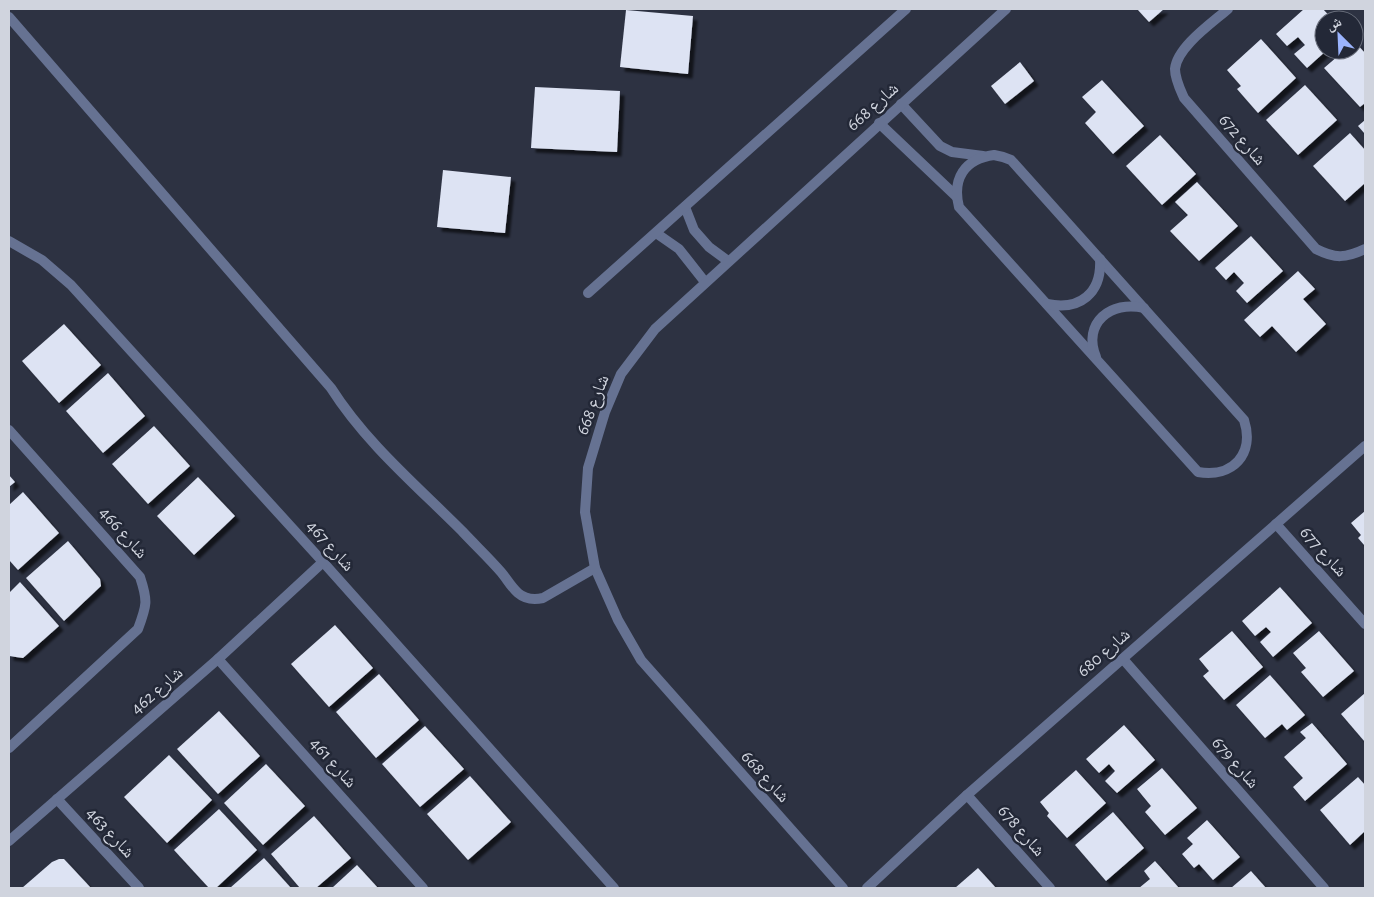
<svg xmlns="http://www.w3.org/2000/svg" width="1374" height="897" font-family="'Alegreya Sans','Noto Naskh Arabic',sans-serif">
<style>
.building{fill:#dde3f3;filter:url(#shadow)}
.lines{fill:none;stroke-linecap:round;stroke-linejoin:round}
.service{stroke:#667292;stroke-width:10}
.minor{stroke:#667292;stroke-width:10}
.labels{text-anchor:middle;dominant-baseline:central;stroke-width:5;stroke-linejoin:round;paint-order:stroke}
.street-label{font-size:18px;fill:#d0d4de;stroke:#232837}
</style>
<defs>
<filter id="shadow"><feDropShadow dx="4.5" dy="4.5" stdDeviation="1" flood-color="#0009"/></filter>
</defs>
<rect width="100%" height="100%" fill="#2d3242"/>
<!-- building -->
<g class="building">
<polygon points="1137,9 1164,9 1149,22"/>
<polygon points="1304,9 1323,9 1333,20 1324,20 1324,50 1327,50 1307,68 1294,54 1305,45 1298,37 1287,46 1276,34"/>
<polygon points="626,10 693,16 688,74 620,67"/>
<polygon points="1261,39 1296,78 1258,113 1237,89 1241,86 1227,70"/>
<polygon points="1354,41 1365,53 1365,103 1360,107 1324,68 1345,50 1354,50"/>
<polygon points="1020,62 1034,81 1005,104 991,86"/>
<polygon points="1102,80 1144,126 1113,154 1085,123 1096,112 1082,97"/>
<polygon points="1305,85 1337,120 1298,155 1266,120"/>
<polygon points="535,87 620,91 617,152 531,148"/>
<polygon points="1365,120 1365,134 1358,126"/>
<polygon points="1350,133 1365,150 1365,183 1345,201 1313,166"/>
<polygon points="1160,135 1196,174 1162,205 1126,166"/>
<polygon points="443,170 511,177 505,233 437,227"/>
<polygon points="1197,182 1238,226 1199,261 1170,231 1188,215 1175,202"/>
<polygon points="1251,236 1283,271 1247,303 1236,291 1244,283 1234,272 1226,280 1215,268"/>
<polygon points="1298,271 1315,289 1303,299 1326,324 1296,352 1272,326 1260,337 1244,320"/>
<polygon points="64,324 101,365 59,403 22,361"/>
<polygon points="108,373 145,416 103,453 66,411"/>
<polygon points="154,426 190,466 148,504 112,464"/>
<polygon points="9,475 15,482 9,487"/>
<polygon points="198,477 235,516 194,555 157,516"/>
<polygon points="23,492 59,533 18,570 9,560 9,505"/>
<polygon points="1365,511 1365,546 1358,538 1361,535 1351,523"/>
<polygon points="68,541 100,579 101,586 64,621 26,578"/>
<polygon points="20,582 59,626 23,658 9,656 9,593"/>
<polygon points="1280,587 1312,623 1273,657 1260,642 1271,632 1266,627 1255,636 1242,621"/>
<polygon points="335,625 373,668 329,707 291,664"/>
<polygon points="1232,631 1263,667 1224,700 1203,676 1209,671 1199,659"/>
<polygon points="1319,631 1354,671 1323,697 1301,672 1306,668 1293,653"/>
<polygon points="379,674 419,720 376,758 336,712"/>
<polygon points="1270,675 1305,715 1287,730 1282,724 1265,738 1236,705"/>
<polygon points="1365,693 1365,742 1341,714"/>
<polygon points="219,711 260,756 218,794 177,749"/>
<polygon points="1312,723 1347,764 1305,801 1293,787 1303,778 1284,757 1306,738 1300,732"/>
<polygon points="1124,725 1155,760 1117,793 1105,781 1115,771 1109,764 1099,773 1086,759"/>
<polygon points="425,726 464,769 420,807 382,764"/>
<polygon points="169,755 212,800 167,843 124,797"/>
<polygon points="266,764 305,806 263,845 224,803"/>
<polygon points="1162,768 1197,808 1165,835 1145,812 1151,806 1137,789"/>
<polygon points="1076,770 1106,803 1067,838 1047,816 1049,813 1040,802"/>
<polygon points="470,776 511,822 468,860 427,814"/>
<polygon points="1358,777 1365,785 1365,831 1350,845 1320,810"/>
<polygon points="219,809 257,850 216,888 209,888 174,850"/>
<polygon points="1113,812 1144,848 1106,881 1075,845"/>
<polygon points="314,816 351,858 316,888 300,888 271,854"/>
<polygon points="1207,820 1240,857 1213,880 1199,864 1194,868 1182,854 1193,844 1187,838"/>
<polygon points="264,858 291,888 230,888"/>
<polygon points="59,859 64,859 91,888 22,888 52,862"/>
<polygon points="1155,861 1179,888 1139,888 1150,879 1144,871"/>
<polygon points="357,865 378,888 332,888"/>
<polygon points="978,868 996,888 955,888"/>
<polygon points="1251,871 1266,888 1231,888"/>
</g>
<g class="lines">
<!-- service -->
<g class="service">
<path d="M9 17 331 388C366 443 416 485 462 531 475 545 489 558 501 572 507 579 511 587 518 593 525 599 534 600 543 598L595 568"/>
<polyline points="901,104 940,146 952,152 983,156"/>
<polyline points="879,123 957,197"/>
<path d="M994 155 1003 157 1011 160 1244 420C1255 454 1233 478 1198 472L959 207C952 179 964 159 994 155Z"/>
<polyline points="685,207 694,230 709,247 728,261"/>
<polyline points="656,233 679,249 705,282"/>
<polyline points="588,293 906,9"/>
<path d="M1047 304C1080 311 1102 293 1100 259"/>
<path d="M1096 357C1082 323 1111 300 1144 308"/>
</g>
<!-- minor -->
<g class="minor">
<path d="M1228 9C1212 23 1177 47 1175 69 1175 79 1180 89 1184 98L1316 249C1335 259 1346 258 1365 249"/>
<polyline points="9,241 42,260 71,285 323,562 614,888"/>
<path d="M9 430 140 577C148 601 147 605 138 629L9 748"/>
<polyline points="1276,524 1365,624"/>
<polyline points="218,659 423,888"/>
<polyline points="1123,659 1324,888"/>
<polyline points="967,795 1050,888"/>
<polyline points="57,799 139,888"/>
<polyline points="9,841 218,659 323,562"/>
<polyline points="843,888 641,660 618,620 595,568 585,512 588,468 605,412 621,374 655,329 1006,9"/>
<polyline points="867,888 967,795 1365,446"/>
</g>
</g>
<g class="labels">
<!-- street labels -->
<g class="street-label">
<text transform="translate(873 107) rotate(-42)">شارع 668</text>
<text transform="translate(1242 140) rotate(49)">شارع 672</text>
<text transform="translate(593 405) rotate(-69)">شارع 668</text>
<text transform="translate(123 533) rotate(48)">شارع 466</text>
<text transform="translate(330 546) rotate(48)">شارع 467</text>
<text transform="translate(1323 552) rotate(48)">شارع 677</text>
<text transform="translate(1104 653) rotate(-41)">شارع 680</text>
<text transform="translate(157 691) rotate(-41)">شارع 462</text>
<text transform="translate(333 763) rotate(48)">شارع 461</text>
<text transform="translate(1235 763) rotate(49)">شارع 679</text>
<text transform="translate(765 777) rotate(48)">شارع 668</text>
<text transform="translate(1021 831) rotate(49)">شارع 678</text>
<text transform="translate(110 833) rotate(47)">شارع 463</text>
</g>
</g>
<!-- border -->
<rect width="1374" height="897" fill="none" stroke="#d0d4de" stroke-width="20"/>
<!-- north arrow -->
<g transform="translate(1339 35) rotate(336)"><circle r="24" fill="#232837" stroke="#686d7a"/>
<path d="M0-4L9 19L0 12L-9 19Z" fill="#9bb4fd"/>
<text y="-8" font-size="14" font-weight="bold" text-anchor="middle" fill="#d0d4de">ش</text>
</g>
</svg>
